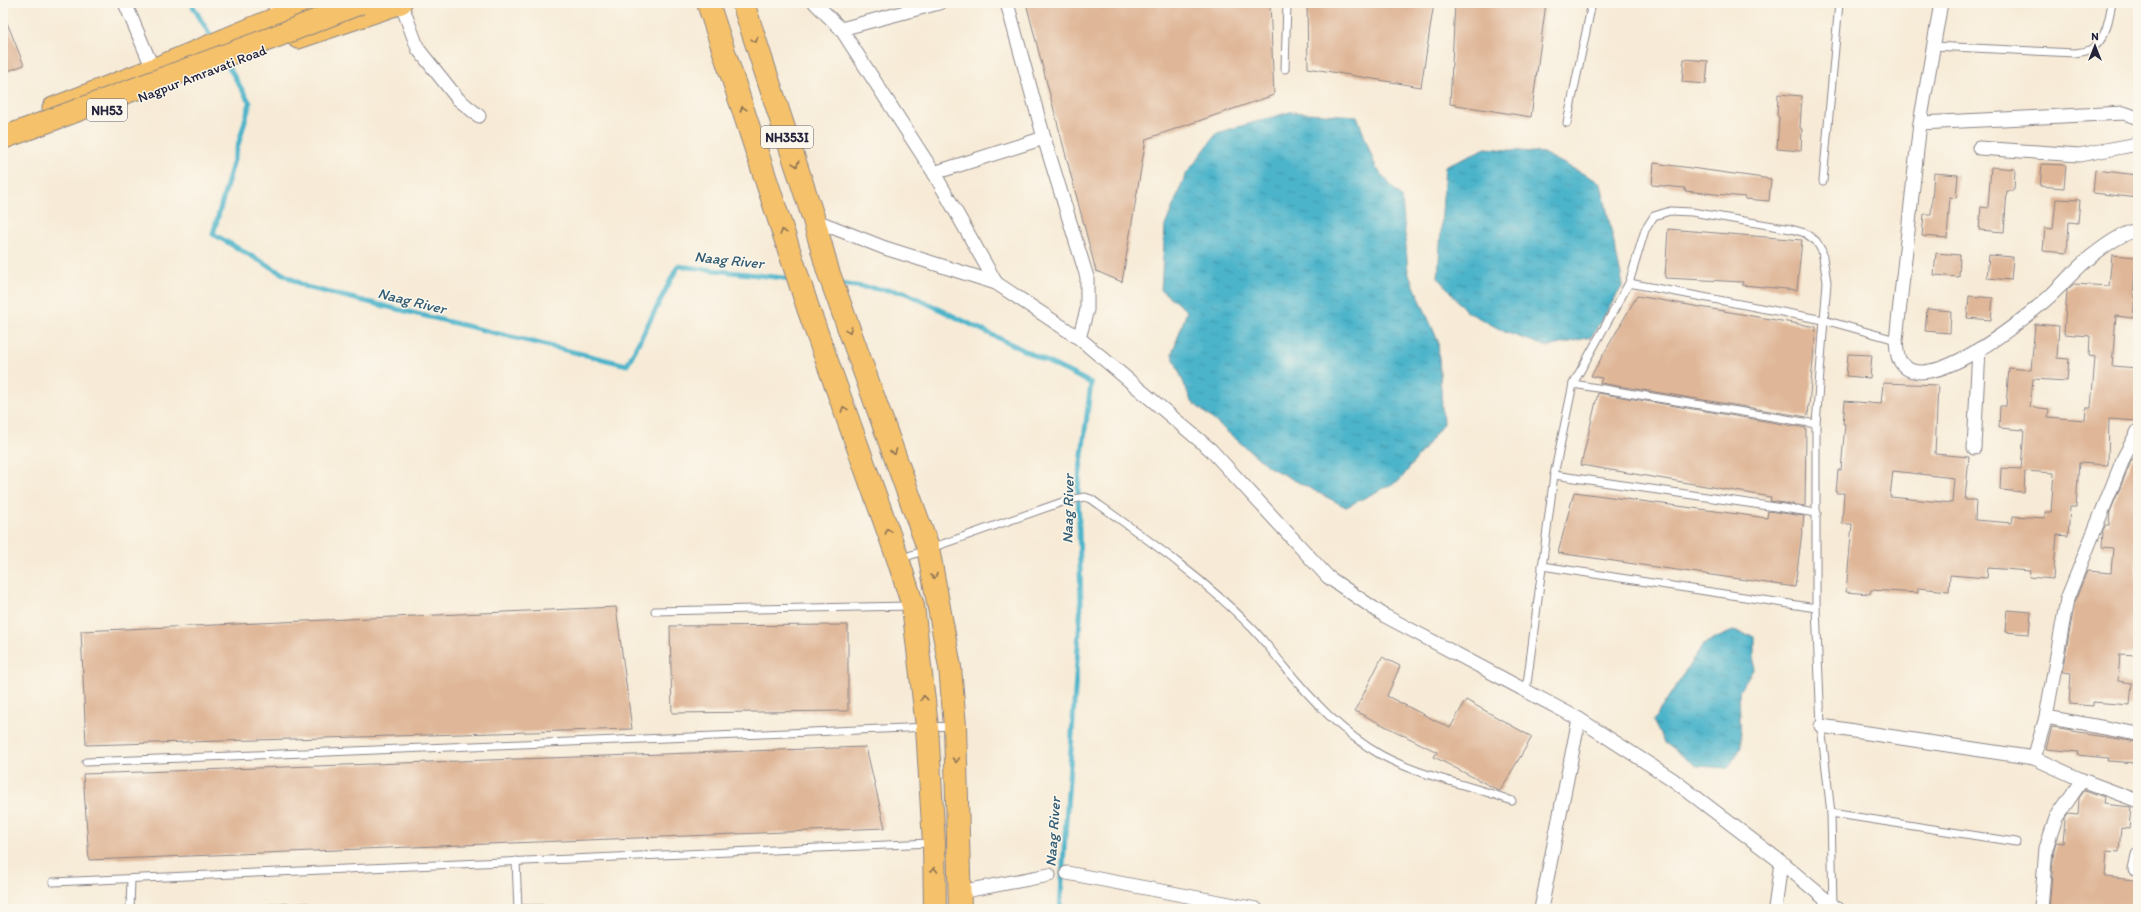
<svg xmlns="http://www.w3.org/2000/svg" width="2141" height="912" font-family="Itim,sans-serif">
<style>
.water{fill:url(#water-ripples);stroke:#366b82}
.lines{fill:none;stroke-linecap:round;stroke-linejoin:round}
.stream{stroke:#4bb4ca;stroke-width:5}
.building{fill:#dfb697;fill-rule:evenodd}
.lane-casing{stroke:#8c8689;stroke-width:9}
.street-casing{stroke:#8c8689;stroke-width:15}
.secondary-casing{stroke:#8c8689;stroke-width:20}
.primary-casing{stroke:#8c8689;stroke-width:23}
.highway-casing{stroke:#8c8689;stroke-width:24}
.lane{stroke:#fff;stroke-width:7}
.street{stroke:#fff;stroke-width:13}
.secondary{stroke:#fbe6c4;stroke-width:18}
.primary{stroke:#f5c16b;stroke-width:21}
.highway{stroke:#f5c16b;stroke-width:22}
.highway-bridge-casing{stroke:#8c8689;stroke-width:24;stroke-linecap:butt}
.highway-bridge{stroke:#f5c16b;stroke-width:22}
.oneway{stroke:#8c7253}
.labels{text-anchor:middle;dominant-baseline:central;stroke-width:3;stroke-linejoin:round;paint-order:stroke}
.shield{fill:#fbf7ec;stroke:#636270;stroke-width:1}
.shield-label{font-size:13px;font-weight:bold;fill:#22223b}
.street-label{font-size:14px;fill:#22223b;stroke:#fbf7ec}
.water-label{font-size:15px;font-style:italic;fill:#325c74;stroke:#fbf7ec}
</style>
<defs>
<pattern id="water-ripples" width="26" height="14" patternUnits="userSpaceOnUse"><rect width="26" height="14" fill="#4bb4ca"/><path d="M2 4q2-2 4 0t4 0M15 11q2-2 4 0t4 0" fill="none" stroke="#3e92a5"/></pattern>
</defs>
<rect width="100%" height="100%" fill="#fbf7ec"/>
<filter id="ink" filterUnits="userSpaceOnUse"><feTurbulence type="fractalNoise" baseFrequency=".025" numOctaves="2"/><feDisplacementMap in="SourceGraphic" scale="8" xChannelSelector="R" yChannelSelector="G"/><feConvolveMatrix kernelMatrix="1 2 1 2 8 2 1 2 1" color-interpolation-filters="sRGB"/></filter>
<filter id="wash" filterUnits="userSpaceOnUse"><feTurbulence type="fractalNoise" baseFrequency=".012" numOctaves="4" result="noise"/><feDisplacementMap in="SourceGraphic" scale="16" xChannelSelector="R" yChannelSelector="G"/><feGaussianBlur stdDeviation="0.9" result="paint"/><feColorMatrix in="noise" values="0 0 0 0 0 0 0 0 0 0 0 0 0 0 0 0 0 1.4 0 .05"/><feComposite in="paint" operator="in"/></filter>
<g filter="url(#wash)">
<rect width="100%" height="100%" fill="#f7ebd7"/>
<!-- water -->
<g class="water">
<polygon points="1290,112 1357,116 1376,168 1402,198 1408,272 1438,341 1443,424 1400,480 1346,507 1269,467 1191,401 1172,354 1187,311 1161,290 1165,226 1185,176 1217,133"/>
<polygon points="1486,148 1543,153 1601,183 1623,285 1591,337 1548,347 1505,332 1466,311 1438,277 1445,166"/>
<polygon points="1733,631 1754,636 1754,668 1739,691 1741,747 1728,768 1696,766 1664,742 1653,721 1703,644"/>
</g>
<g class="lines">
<!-- stream -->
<g class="stream">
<polyline points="191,3 213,40"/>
<polyline points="225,61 250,103 213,234 306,287 627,365 678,266 792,279"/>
<polyline points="839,284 904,292 1091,383 1078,487 1081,604 1060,909"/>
</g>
</g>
<g id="blocks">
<!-- building -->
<g class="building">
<polygon points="1026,3 1270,3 1274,95 1146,139 1122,282 1096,271"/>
<polygon points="1307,3 1434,3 1421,87 1308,68"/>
<polygon points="1455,3 1546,3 1531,117 1450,104"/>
<polygon points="3,13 24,65 3,73"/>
<polygon points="1684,59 1708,61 1706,84 1682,82"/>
<polygon points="1778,94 1802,96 1800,128 1802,129 1801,151 1777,149 1779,117 1777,116"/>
<polygon points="1654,163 1771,179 1769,201 1745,199 1745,197 1685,191 1685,188 1652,185"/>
<polygon points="2042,164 2066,165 2064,188 2040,186"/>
<polygon points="1991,167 2015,169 2014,191 2007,191 2004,232 1979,230 1981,207 1988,208"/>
<polygon points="2095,170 2138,175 2138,198 2093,193"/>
<polygon points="1934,173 1958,175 1956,198 1950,197 1947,238 1922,236 1924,214 1931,214"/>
<polygon points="2056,199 2080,200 2078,223 2069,222 2067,253 2043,251 2045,228 2053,229"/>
<polygon points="1668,229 1802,240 1797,290 1742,285 1743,282 1665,278"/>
<polygon points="1936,253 1960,255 1959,277 1934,275"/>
<polygon points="1989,255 2013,257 2011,280 1987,278"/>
<path d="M2112 255 2136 257 2133 295H2135L2133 318 2116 316 2112 366 2138 368 2136 398H2138V421L2109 419 2108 465 2079 463 2076 507H2070L2068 536 2057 535 2053 579 2029 577 2030 571 1988 568 1987 578 1950 575 1949 591 1918 588V593L1871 590 1870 594 1846 592 1852 524H1842L1844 493H1836L1838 470H1841L1845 424H1843L1845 401 1881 404 1883 383 1938 385 1935 454 1969 457 1965 500H1976L1975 520 2012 523 2013 516 2045 518V512H2051L2054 473 2025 471 2024 492 2000 490 2001 468 2021 469 2024 430 1999 428 2000 406H2006L2009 368 2031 370 2035 324 2059 326 2057 358 2069 359 2067 381 2033 379 2030 407 2049 409 2048 417 2085 420 2086 408H2091L2095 357 2089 356 2090 336 2064 334 2067 290 2074 284 2109 286ZM1893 471 1954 478 1952 503 1890 497Z"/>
<polygon points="1637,296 1816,327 1808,416 1807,417 1600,383 1602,378 1591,376"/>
<polygon points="1969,296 1993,298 1991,320 1967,318"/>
<polygon points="1927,309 1951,311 1950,333 1925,331"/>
<polygon points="1848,354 1872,355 1870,378 1846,376"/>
<polygon points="1598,393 1806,428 1805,506 1770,501 1771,497 1581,465"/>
<polygon points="2132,459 2138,460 2134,519 2138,519 2135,578 2137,578 2135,597 2138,598 2138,625 2136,655 2120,654 2118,681 2132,683 2130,705 2093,702 2093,706 2069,704 2071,673 2062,672 2075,601 2087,571 2111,573 2113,548 2102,547 2103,530 2106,525 2109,525 2110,512"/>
<polygon points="1574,492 1767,518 1768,511 1804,516 1795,587 1558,553"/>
<polygon points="616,607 632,729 86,745 81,631"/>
<polygon points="2007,610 2031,612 2029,634 2005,632"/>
<polygon points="848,625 848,711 672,713 670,626"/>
<polygon points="1382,657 1400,666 1387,696 1450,728 1466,700 1532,737 1500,791 1434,757 1437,752 1355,711"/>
<polygon points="2052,727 2072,730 2072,732 2138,742 2138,763 2107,761 2108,758 2077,755 2078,752 2046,749"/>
<polygon points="866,747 885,828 89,860 83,774"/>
<polygon points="2085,790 2104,797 2103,804 2131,807 2129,829 2121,828 2119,852 2107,851 2105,877 2136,880 2134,909 2049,909 2054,850 2056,842 2063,843 2065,819 2068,814 2078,815 2079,798"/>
</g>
</g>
</g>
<g filter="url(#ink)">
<use href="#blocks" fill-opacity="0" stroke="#8c8689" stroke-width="1"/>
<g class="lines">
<!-- lane casing -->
<g class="lane-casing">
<g id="lane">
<path d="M1933 46 2075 53C2080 52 2087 52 2091 49 2106 41 2109 18 2112 3"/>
<polyline points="1285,69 1287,3"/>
<polyline points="1567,123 1592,3"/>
<polyline points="1823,181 1839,3"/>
<polyline points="1629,283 1824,320 1896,340"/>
<polyline points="1573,384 1816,424"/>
<polyline points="1554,475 1817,513"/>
<path d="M900 559 1068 500 1085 497 1091 499C1147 539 1203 578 1251 627 1263 639 1273 653 1284 666 1312 700 1342 733 1381 755 1421 777 1469 784 1512 801"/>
<polyline points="1542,566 1816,608"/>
<polyline points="655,611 911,606"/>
<polyline points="1526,692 1554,475 1573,384 1629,283 1645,230 1654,216 1670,211 1692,212 1791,229 1805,233 1816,241 1822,251 1827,282 1816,424 1816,608 1821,726 1831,813 1833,906"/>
<polyline points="86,762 953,726"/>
<polyline points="1831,813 2016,842"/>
<polyline points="516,861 518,909"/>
<polyline points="53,882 931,843"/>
<polyline points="130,909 131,879"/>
<polyline points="251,909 307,907 311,909"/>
<polyline points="518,909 562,909"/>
</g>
</g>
<!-- street casing -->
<g class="street-casing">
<g id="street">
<polyline points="125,3 153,69"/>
<polyline points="401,3 418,49 458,99 479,116"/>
<polyline points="815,3 841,29 934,173 996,283"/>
<polyline points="1007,3 1044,138 1087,277 1087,310 1079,338"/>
<path d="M1941 3 1920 123 1896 340C1897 346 1896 355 1900 361 1924 402 2028 316 2049 297 2064 283 2077 267 2093 255 2106 245 2122 233 2138 230"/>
<polyline points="841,29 939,3"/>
<polyline points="1920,123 2124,113 2138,118"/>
<polyline points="1979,148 2079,155 2138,144"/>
<polyline points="934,173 1044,138"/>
<polyline points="814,220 885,248 996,283 1079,338 1211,450 1328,577 1385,616 1579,719 1672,779 1781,862 1837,909"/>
<polyline points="1974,448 1979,349"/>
<polyline points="2046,717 2138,734"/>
<polyline points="1821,726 2034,758 2082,780 2138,801"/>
<polyline points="2034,758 2046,717 2067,599 2124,457 2138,431"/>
<polyline points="2135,869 2138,855"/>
<polyline points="1067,873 1256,909"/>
<polyline points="960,892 1049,875"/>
<polyline points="1541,909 1579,719"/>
<polyline points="1775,909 1781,862"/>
<polyline points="2041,909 2046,848 2056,818 2082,780"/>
</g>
</g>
<!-- secondary casing -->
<g class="secondary-casing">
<polyline id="secondary" points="276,3 289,28"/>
</g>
<!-- primary casing -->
<g class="primary-casing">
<g id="primary">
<polyline points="298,38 401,3"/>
<polyline points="53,108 153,69 312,3"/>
</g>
</g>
<!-- highway casing -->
<g class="highway-casing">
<g id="highway">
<polyline points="708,3 809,311 898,559 913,606 927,727 934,843 935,909"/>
<polyline points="743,3 814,220 828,271 928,548 950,667 955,726 960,909"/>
</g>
</g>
<!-- lane -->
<use href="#lane" class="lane"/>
<!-- street -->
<use href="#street" class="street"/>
<!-- secondary -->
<use href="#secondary" class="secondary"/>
<!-- primary -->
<use href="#primary" class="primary"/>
<!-- highway -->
<use href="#highway" class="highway"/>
<!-- highway-bridge casing -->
<g class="highway-bridge-casing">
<polyline id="highway-bridge" points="3,138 272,38 360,3"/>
</g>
<!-- highway-bridge -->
<use href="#highway-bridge" class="highway-bridge"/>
</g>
<!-- one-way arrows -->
<defs><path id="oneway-chevron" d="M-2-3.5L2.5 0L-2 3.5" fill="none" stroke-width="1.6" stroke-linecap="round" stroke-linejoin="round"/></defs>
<g class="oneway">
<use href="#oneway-chevron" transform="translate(755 40) rotate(72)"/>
<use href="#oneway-chevron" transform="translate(743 109) rotate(-108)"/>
<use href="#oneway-chevron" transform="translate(796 164) rotate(72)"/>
<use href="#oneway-chevron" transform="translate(783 232) rotate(-108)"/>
<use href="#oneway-chevron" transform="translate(849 330) rotate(70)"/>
<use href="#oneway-chevron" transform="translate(844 409) rotate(-110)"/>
<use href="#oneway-chevron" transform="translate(894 452) rotate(70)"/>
<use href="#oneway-chevron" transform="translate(888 531) rotate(-110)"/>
<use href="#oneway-chevron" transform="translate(934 576) rotate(78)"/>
<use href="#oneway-chevron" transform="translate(924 698) rotate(-96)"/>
<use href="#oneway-chevron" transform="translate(956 760) rotate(88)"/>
<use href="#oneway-chevron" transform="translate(934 870) rotate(-91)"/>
</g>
</g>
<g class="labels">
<!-- shield labels -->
<g class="shield">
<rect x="87" y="99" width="40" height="22" rx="3"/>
<rect x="761" y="126" width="52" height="22" rx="3"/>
</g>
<g class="shield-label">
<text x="107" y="110">NH53</text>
<text x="787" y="137">NH353I</text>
</g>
<!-- street labels -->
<g class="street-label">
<text transform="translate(202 74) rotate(-21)">Nagpur Amravati Road</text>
</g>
<!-- water labels -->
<g class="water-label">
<text transform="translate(729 260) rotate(6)">Naag River</text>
<text transform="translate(412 301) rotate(14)">Naag River</text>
<text transform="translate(1068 509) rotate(-89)">Naag River</text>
<text transform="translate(1053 832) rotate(-86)">Naag River</text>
</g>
</g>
<!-- margin -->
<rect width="2141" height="912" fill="none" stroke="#fbf7ec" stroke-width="16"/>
<!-- north arrow -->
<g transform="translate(2095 46)" stroke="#fbf7ec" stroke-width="3" paint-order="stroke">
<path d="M0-3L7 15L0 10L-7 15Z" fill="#22223b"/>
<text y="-6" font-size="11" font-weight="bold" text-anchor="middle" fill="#22223b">N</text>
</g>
</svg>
